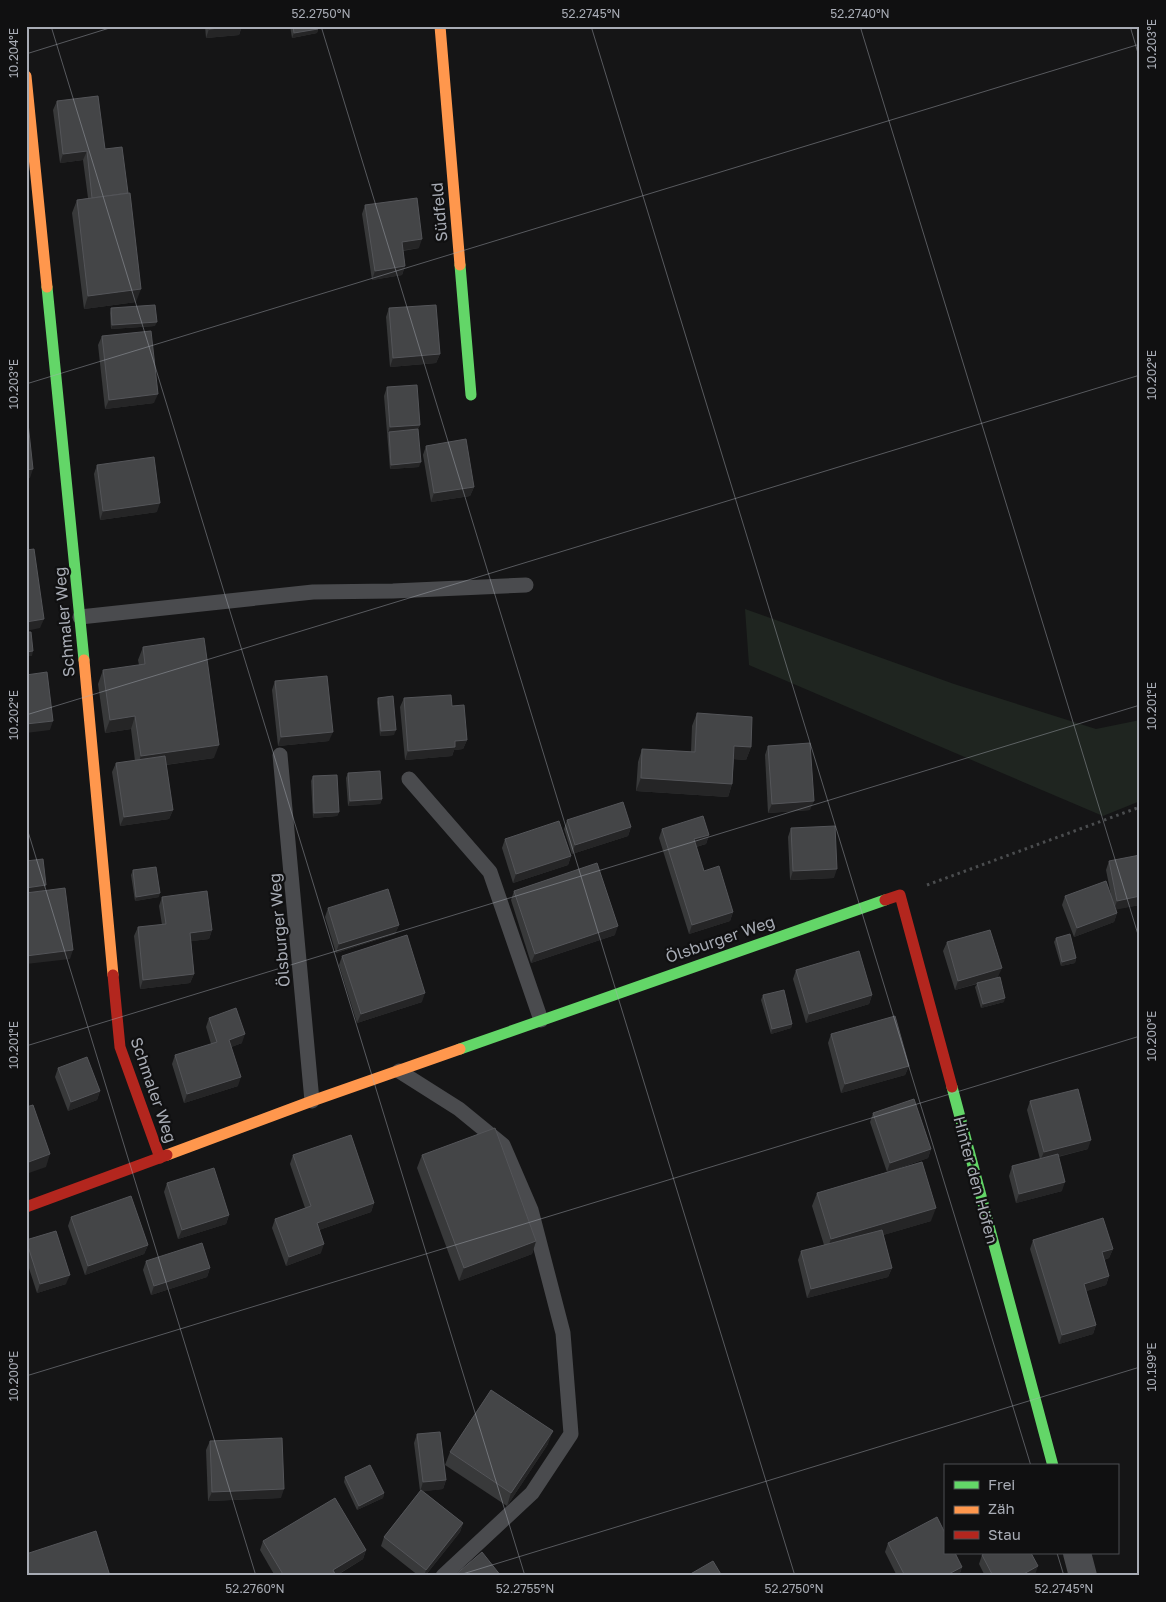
<svg xmlns="http://www.w3.org/2000/svg" width="1166" height="1602" font-family="'Golos Text',sans-serif">
<style>
.green{fill:#1f2520}
.lines{fill:none;stroke-linecap:round;stroke-linejoin:round}
.path{stroke:#4b4d4f;stroke-width:3;stroke-dasharray:2.5 4;stroke-linecap:butt}
.lane{stroke:#4a4b4e;stroke-width:15}
.street{stroke:#4a4b4e;stroke-width:28}
.fast{stroke:#63d668;stroke-width:11}
.slow{stroke:#ff974d;stroke-width:11}
.jam{stroke:#b3261e;stroke-width:11}
.wall{fill:#38393a}
.shaded-wall{fill:#252526}
.building{fill:#444547;stroke:#545559}
.ticks{fill:none;stroke:#a8acb5;stroke-width:1;stroke-opacity:0.45}
.labels{text-anchor:middle;dominant-baseline:central;stroke-width:4.5;stroke-linejoin:round;paint-order:stroke}
.street-label{font-size:16px;fill:#a8acb5;stroke:#101011}
.neatline{fill:none;stroke:#a8acb5;stroke-width:2}
.ticks-label{font-size:12px;text-anchor:middle;fill:#a8acb5}
</style>
<rect width="100%" height="100%" fill="#151516"/>
<!-- green -->
<polygon class="green" points="745,609 954,684 1096,729 1140,720 1140,801 1103,816 749,665"/>
<g class="lines">
<!-- path -->
<polyline class="path" points="927,885 1140,807"/>
<!-- lane -->
<g class="lane">
<polyline points="80,617 313,592 393,591 526,585"/>
<polyline points="280,755 312,1101"/>
<polyline points="409,779 490,872 541,1020"/>
<polyline points="399,1071 459,1109 503,1145 531,1210 563,1333 571,1434 532,1493 443,1576"/>
</g>
<!-- street -->
<polyline class="street" points="1077,1553 1083,1576"/>
<!-- fast -->
<g class="fast">
<polyline points="460,265 471,395"/>
<polyline points="47,287 84,660"/>
<polyline points="460,1049 885,900"/>
<polyline points="952,1087 1053,1466"/>
</g>
<!-- slow -->
<g class="slow">
<polyline points="440,26 460,265"/>
<polyline points="26,76 47,287"/>
<polyline points="84,660 113,975"/>
<polyline points="167,1155 312,1101 460,1049"/>
</g>
<!-- jam -->
<g class="jam">
<polyline points="885,900 900,895 952,1087"/>
<polyline points="113,975 120,1047 160,1158"/>
<polyline points="26,1207 167,1155"/>
</g>
</g>
<!-- wall -->
<g class="wall">
<polygon points="205,26 242,26 239,35 206,38"/>
<polygon points="290,26 318,26 318,29 317,33 292,38"/>
<polygon points="57,101 105,149 136,302 84,309 72,213 77,200 88,198 83,160 60,163 53,110"/>
<polygon points="365,205 419,248 403,251 405,266 402,275 372,280 362,214"/>
<polygon points="111,308 155,326 111,329 110,313"/>
<polygon points="389,308 440,354 436,363 390,367 386,317"/>
<polygon points="102,336 154,403 105,409 98,345"/>
<polygon points="387,387 420,425 418,429 419,467 390,469 384,396"/>
<polygon points="426,446 474,487 470,496 431,502 423,455"/>
<polygon points="97,465 157,512 100,520 94,474"/>
<polygon points="143,647 214,758 166,765 173,810 169,819 120,826 112,772 116,763 135,761 131,729 105,733 98,684 103,670 139,665 138,660"/>
<polygon points="275,681 329,741 278,746 272,690"/>
<polygon points="378,698 394,735 380,736 377,702"/>
<polygon points="404,698 452,706 467,740 463,749 454,750 452,756 405,760 400,707"/>
<polygon points="697,713 751,747 746,760 734,759 732,784 728,797 636,791 638,762 642,749 691,752 692,726"/>
<polygon points="768,746 810,810 768,813 765,755"/>
<polygon points="348,773 382,799 380,804 348,806 346,778"/>
<polygon points="313,776 339,812 337,816 313,818 311,781"/>
<polygon points="567,820 631,827 628,836 572,854 564,829"/>
<polygon points="791,828 834,878 790,880 788,837"/>
<polygon points="662,829 709,835 706,844 696,847 704,871 733,912 730,921 689,934 659,838"/>
<polygon points="505,839 571,856 568,865 513,883 502,848"/>
<polygon points="1109,861 1140,905 1116,909 1117,913 1114,922 1074,937 1062,905 1065,896 1111,895 1106,870"/>
<polygon points="133,870 159,897 135,901 131,875"/>
<polygon points="514,891 615,935 531,963 511,900"/>
<polygon points="162,897 212,930 209,939 191,941 194,974 190,983 140,989 134,936 138,927 162,925 159,906"/>
<polygon points="328,908 399,925 395,934 336,953 325,917"/>
<polygon points="1056,938 1076,958 1075,963 1061,966 1054,942"/>
<polygon points="947,942 998,977 1004,1002 981,1008 975,987 977,984 955,990 943,951"/>
<polygon points="342,956 422,1002 357,1023 339,965"/>
<polygon points="796,970 872,995 869,1004 806,1023 793,979"/>
<polygon points="763,995 792,1024 791,1028 771,1034 761,1000"/>
<polygon points="209,1018 242,1043 231,1047 238,1086 184,1103 172,1064 175,1055 211,1044 206,1027"/>
<polygon points="831,1034 909,1066 905,1075 841,1093 828,1043"/>
<polygon points="58,1068 100,1091 97,1100 68,1111 55,1077"/>
<polygon points="1030,1101 1088,1149 1058,1157 1062,1191 1016,1203 1009,1176 1012,1166 1040,1159 1027,1110"/>
<polygon points="873,1113 931,1149 928,1158 894,1170 931,1221 883,1235 892,1268 888,1277 807,1298 798,1260 801,1251 824,1245 812,1206 817,1193 887,1172 870,1122"/>
<polygon points="293,1155 374,1203 371,1212 319,1230 321,1253 286,1266 272,1228 275,1219 305,1208 290,1164"/>
<polygon points="422,1155 536,1241 532,1254 459,1281 417,1168"/>
<polygon points="167,1183 229,1215 226,1224 178,1239 164,1192"/>
<polygon points="71,1217 148,1245 144,1254 85,1275 68,1226"/>
<polygon points="26,1240 66,1284 37,1293 26,1259"/>
<polygon points="1033,1240 1113,1249 1109,1258 1104,1260 1109,1276 1106,1285 1086,1291 1096,1325 1093,1334 1059,1344 1030,1249"/>
<polygon points="146,1261 210,1268 207,1277 151,1295 143,1270"/>
<polygon points="417,1434 446,1480 443,1489 423,1491 463,1523 460,1532 425,1576 419,1576 381,1546 384,1537 420,1491 414,1443"/>
<polygon points="210,1441 281,1498 208,1501 206,1450"/>
<polygon points="548,1444 507,1506 445,1465 450,1452"/>
<polygon points="345,1477 384,1493 383,1498 357,1510 344,1482"/>
<polygon points="263,1541 366,1550 363,1559 336,1576 275,1576 260,1550"/>
<polygon points="888,1543 962,1567 959,1576 897,1576 885,1552"/>
<polygon points="982,1555 1035,1575 1033,1576 985,1576 979,1564"/>
</g>
<!-- shaded-wall -->
<g class="shaded-wall">
<polygon points="242,26 239,35 206,38 209,29"/>
<polygon points="318,29 317,33 292,38 294,33"/>
<polygon points="87,151 83,160 60,163 63,154"/>
<polygon points="422,239 419,248 398,251 402,242"/>
<polygon points="405,266 402,275 372,280 375,271"/>
<polygon points="141,289 136,302 84,309 88,296"/>
<polygon points="157,322 155,326 111,329 112,325"/>
<polygon points="440,354 436,363 390,367 393,358"/>
<polygon points="158,394 154,403 105,409 109,400"/>
<polygon points="420,425 416,434 389,432 387,436 390,427"/>
<polygon points="421,462 419,467 390,469 391,465"/>
<polygon points="33,469 30,478 26,479 26,470"/>
<polygon points="474,487 470,496 431,502 434,493"/>
<polygon points="160,503 157,512 100,520 103,511"/>
<polygon points="44,619 40,628 26,631 26,622"/>
<polygon points="33,651 32,656 26,656 26,652"/>
<polygon points="135,716 131,729 105,733 110,720"/>
<polygon points="53,721 50,730 26,733 26,724"/>
<polygon points="396,730 394,735 380,736 381,731"/>
<polygon points="333,732 329,741 278,746 281,737"/>
<polygon points="467,740 463,749 454,750 452,756 405,760 408,751 455,741"/>
<polygon points="219,745 214,758 136,769 141,756"/>
<polygon points="734,746 751,747 746,760 729,759"/>
<polygon points="641,778 732,784 728,797 636,791"/>
<polygon points="382,799 380,804 348,806 350,801"/>
<polygon points="814,801 810,810 768,813 772,804"/>
<polygon points="173,810 169,819 120,826 124,817"/>
<polygon points="339,812 337,816 313,818 314,813"/>
<polygon points="631,827 628,836 572,854 575,845"/>
<polygon points="709,835 706,844 691,848 694,839"/>
<polygon points="571,856 568,865 513,883 516,874"/>
<polygon points="837,869 834,878 790,880 793,871"/>
<polygon points="46,885 43,894 26,897 26,888"/>
<polygon points="160,893 159,897 135,901 136,897"/>
<polygon points="1140,896 1140,905 1114,910 1117,901"/>
<polygon points="733,912 730,921 689,934 692,925"/>
<polygon points="1117,913 1114,922 1074,937 1077,928"/>
<polygon points="399,925 395,934 336,953 339,944"/>
<polygon points="618,926 615,935 531,963 535,954"/>
<polygon points="212,930 209,939 186,942 190,933"/>
<polygon points="73,950 70,959 26,964 26,956"/>
<polygon points="1076,958 1075,963 1061,966 1062,962"/>
<polygon points="1002,968 998,977 955,990 958,981"/>
<polygon points="194,974 190,983 140,989 143,980"/>
<polygon points="425,993 422,1002 357,1023 361,1014"/>
<polygon points="872,995 869,1004 806,1023 809,1014"/>
<polygon points="1005,998 1004,1002 981,1008 983,1004"/>
<polygon points="792,1024 791,1028 771,1034 772,1029"/>
<polygon points="245,1034 242,1043 226,1049 229,1040"/>
<polygon points="909,1066 905,1075 841,1093 845,1084"/>
<polygon points="241,1077 238,1086 184,1103 187,1094"/>
<polygon points="100,1091 97,1100 68,1111 71,1102"/>
<polygon points="1091,1140 1088,1149 1040,1161 1044,1152"/>
<polygon points="931,1149 928,1158 887,1172 890,1163"/>
<polygon points="50,1154 46,1167 26,1174 26,1163"/>
<polygon points="1065,1182 1062,1191 1016,1203 1019,1194"/>
<polygon points="374,1203 371,1212 313,1232 317,1223"/>
<polygon points="936,1208 931,1221 826,1252 831,1239"/>
<polygon points="229,1215 226,1224 178,1239 182,1230"/>
<polygon points="536,1241 532,1254 459,1281 464,1268"/>
<polygon points="324,1244 321,1253 286,1266 289,1257"/>
<polygon points="148,1245 144,1254 85,1275 88,1266"/>
<polygon points="1113,1249 1109,1258 1099,1261 1102,1252"/>
<polygon points="210,1268 207,1277 151,1295 154,1286"/>
<polygon points="892,1268 888,1277 807,1298 811,1289"/>
<polygon points="70,1275 66,1284 37,1293 40,1284"/>
<polygon points="1109,1276 1106,1285 1081,1293 1084,1284"/>
<polygon points="1096,1325 1093,1334 1059,1344 1062,1335"/>
<polygon points="553,1431 548,1444 507,1506 511,1493"/>
<polygon points="446,1480 443,1489 420,1492 423,1482"/>
<polygon points="284,1489 281,1498 208,1501 212,1492"/>
<polygon points="384,1493 383,1498 357,1510 359,1506"/>
<polygon points="463,1523 460,1532 425,1576 424,1576 426,1570"/>
<polygon points="366,1550 363,1559 335,1576 333,1570"/>
<polygon points="1038,1566 1035,1575 1033,1576 1020,1576"/>
<polygon points="962,1567 959,1576 945,1576"/>
</g>
<!-- building -->
<g class="building">
<polygon points="209,26 242,26 209,29"/>
<polygon points="293,26 318,26 318,29 294,33"/>
<polygon points="98,96 105,149 122,147 128,193 92,198 87,151 63,154 57,101"/>
<polygon points="130,193 141,289 88,296 77,200"/>
<polygon points="417,198 422,239 402,242 405,266 375,271 365,205"/>
<polygon points="155,305 157,322 112,325 111,308"/>
<polygon points="436,305 440,354 393,358 389,308"/>
<polygon points="26,319 28,339 26,340"/>
<polygon points="151,331 158,394 109,400 102,336"/>
<polygon points="417,385 420,425 390,427 387,387"/>
<polygon points="26,423 28,423 33,469 26,470"/>
<polygon points="418,429 421,462 391,465 389,432"/>
<polygon points="466,439 474,487 434,493 426,446"/>
<polygon points="154,457 160,503 103,511 97,465"/>
<polygon points="34,549 44,619 26,622 26,550"/>
<polygon points="26,632 31,632 33,651 26,652"/>
<polygon points="204,638 219,745 141,756 135,716 110,720 103,670 145,664 143,647"/>
<polygon points="47,672 53,721 26,724 26,675"/>
<polygon points="327,676 333,732 281,737 275,681"/>
<polygon points="451,695 452,706 464,705 467,740 455,741 455,747 408,751 404,698"/>
<polygon points="393,696 396,730 381,731 378,698"/>
<polygon points="697,713 752,717 751,747 734,746 732,784 641,778 642,749 695,752"/>
<polygon points="810,743 814,801 772,804 768,746"/>
<polygon points="165,756 173,810 124,817 116,763"/>
<polygon points="380,771 382,799 350,801 348,773"/>
<polygon points="337,775 339,812 314,813 313,776"/>
<polygon points="623,802 631,827 575,845 567,820"/>
<polygon points="703,816 709,835 694,839 704,871 719,866 733,912 692,925 662,829"/>
<polygon points="559,821 571,856 516,874 505,839"/>
<polygon points="835,826 837,869 793,871 791,828"/>
<polygon points="1140,855 1140,896 1117,901 1109,861"/>
<polygon points="43,859 46,885 26,888 26,861"/>
<polygon points="597,863 618,926 535,954 514,891"/>
<polygon points="156,867 160,893 136,897 133,870"/>
<polygon points="1106,881 1117,913 1077,928 1065,896"/>
<polygon points="65,888 73,950 26,956 26,893"/>
<polygon points="388,889 399,925 339,944 328,908"/>
<polygon points="207,891 212,930 190,933 194,974 143,980 138,927 166,924 162,897"/>
<polygon points="990,930 1002,968 958,981 947,942"/>
<polygon points="1070,934 1076,958 1062,962 1056,938"/>
<polygon points="407,935 425,993 361,1014 342,956"/>
<polygon points="859,951 872,995 809,1014 796,970"/>
<polygon points="1000,977 1005,998 983,1004 977,983"/>
<polygon points="784,990 792,1024 772,1029 763,995"/>
<polygon points="236,1008 245,1034 229,1040 241,1077 187,1094 175,1055 217,1042 209,1018"/>
<polygon points="895,1016 909,1066 845,1084 831,1034"/>
<polygon points="87,1057 100,1091 71,1102 58,1068"/>
<polygon points="1078,1089 1091,1140 1044,1152 1030,1101"/>
<polygon points="914,1099 931,1149 890,1163 873,1113"/>
<polygon points="33,1105 50,1154 26,1163 26,1107"/>
<polygon points="495,1128 536,1241 464,1268 422,1155"/>
<polygon points="351,1135 374,1203 317,1223 324,1244 289,1257 275,1219 311,1206 293,1155"/>
<polygon points="1058,1154 1065,1182 1019,1194 1012,1166"/>
<polygon points="922,1162 936,1208 831,1239 817,1193"/>
<polygon points="214,1168 229,1215 182,1230 167,1183"/>
<polygon points="131,1196 148,1245 88,1266 71,1217"/>
<polygon points="1103,1218 1113,1249 1102,1252 1109,1276 1084,1284 1096,1325 1062,1335 1033,1240"/>
<polygon points="882,1230 892,1268 811,1289 801,1251"/>
<polygon points="56,1231 70,1275 40,1284 26,1240"/>
<polygon points="202,1243 210,1268 154,1286 146,1261"/>
<polygon points="491,1390 553,1431 511,1493 450,1452"/>
<polygon points="440,1432 446,1480 423,1482 417,1434"/>
<polygon points="282,1438 284,1489 212,1492 210,1441"/>
<polygon points="370,1465 384,1493 359,1506 345,1477"/>
<polygon points="421,1490 463,1523 426,1570 384,1537"/>
<polygon points="335,1498 366,1550 333,1570 336,1576 284,1576 263,1541"/>
<polygon points="937,1517 945,1533 945,1553 955,1553 962,1567 945,1576 905,1576 888,1543"/>
<polygon points="96,1531 110,1576 26,1576 26,1554"/>
<polygon points="482,1552 501,1576 454,1576"/>
<polygon points="985,1553 1031,1553 1038,1566 1020,1576 993,1576 982,1555"/>
<polygon points="713,1561 722,1576 687,1576"/>
</g>
<!-- ticks -->
<path class="ticks" d="M51 26 525 1576M321 26 795 1576M591 26 1031 1466M860 26 1140 941M1130 26 1140 60M26 54 116 26M26 384 1140 44M26 715 1140 375M26 825 256 1576M26 1046 1140 705M26 1376 1140 1036M1057 1553 1064 1576M456 1576 1140 1367"/>
<g class="labels">
<!-- street labels -->
<g class="street-label">
<text transform="translate(439 212) rotate(-95)">Südfeld</text>
<text transform="translate(64 622) rotate(-95)">Schmaler Weg</text>
<text transform="translate(279 930) rotate(-95)">Ölsburger Weg</text>
<text transform="translate(720 939) rotate(-19)">Ölsburger Weg</text>
<text transform="translate(154 1090) rotate(71)">Schmaler Weg</text>
<text transform="translate(976 1180) rotate(75)">Hinter den Höfen</text>
</g>
</g>
<!-- border -->
<rect width="1166" height="1602" fill="none" stroke="#101011" stroke-width="55"/>
<!-- legend -->
<rect x="944" y="1464" width="175" height="90" fill="#101011" stroke="#4d4e53"/>
<rect x="954" y="1481" width="25" height="8" fill="#63d668" stroke="#4d4e53"/>
<text x="988" y="1490" font-size="15" fill="#a8acb5">Frei</text>
<rect x="954" y="1506" width="25" height="8" fill="#ff974d" stroke="#4d4e53"/>
<text x="988" y="1514" font-size="15" fill="#a8acb5">Zäh</text>
<rect x="954" y="1531" width="25" height="8" fill="#b3261e" stroke="#4d4e53"/>
<text x="988" y="1540" font-size="15" fill="#a8acb5">Stau</text>
<rect x="28" y="28" width="1110" height="1546" class="neatline"/>
<g class="ticks-label">
<text x="321" y="18">52.2750°N</text>
<text x="591" y="18">52.2745°N</text>
<text x="860" y="18">52.2740°N</text>
<text transform="translate(1152 44) rotate(-90)" y="4">10.203°E</text>
<text transform="translate(14 53) rotate(-90)" y="4">10.204°E</text>
<text transform="translate(1152 375) rotate(-90)" y="4">10.202°E</text>
<text transform="translate(14 384) rotate(-90)" y="4">10.203°E</text>
<text transform="translate(1152 706) rotate(-90)" y="4">10.201°E</text>
<text transform="translate(14 715) rotate(-90)" y="4">10.202°E</text>
<text transform="translate(1152 1036) rotate(-90)" y="4">10.200°E</text>
<text transform="translate(14 1045) rotate(-90)" y="4">10.201°E</text>
<text transform="translate(1152 1367) rotate(-90)" y="4">10.199°E</text>
<text transform="translate(14 1376) rotate(-90)" y="4">10.200°E</text>
<text x="255" y="1593">52.2760°N</text>
<text x="525" y="1593">52.2755°N</text>
<text x="794" y="1593">52.2750°N</text>
<text x="1064" y="1593">52.2745°N</text>
</g>
</svg>
